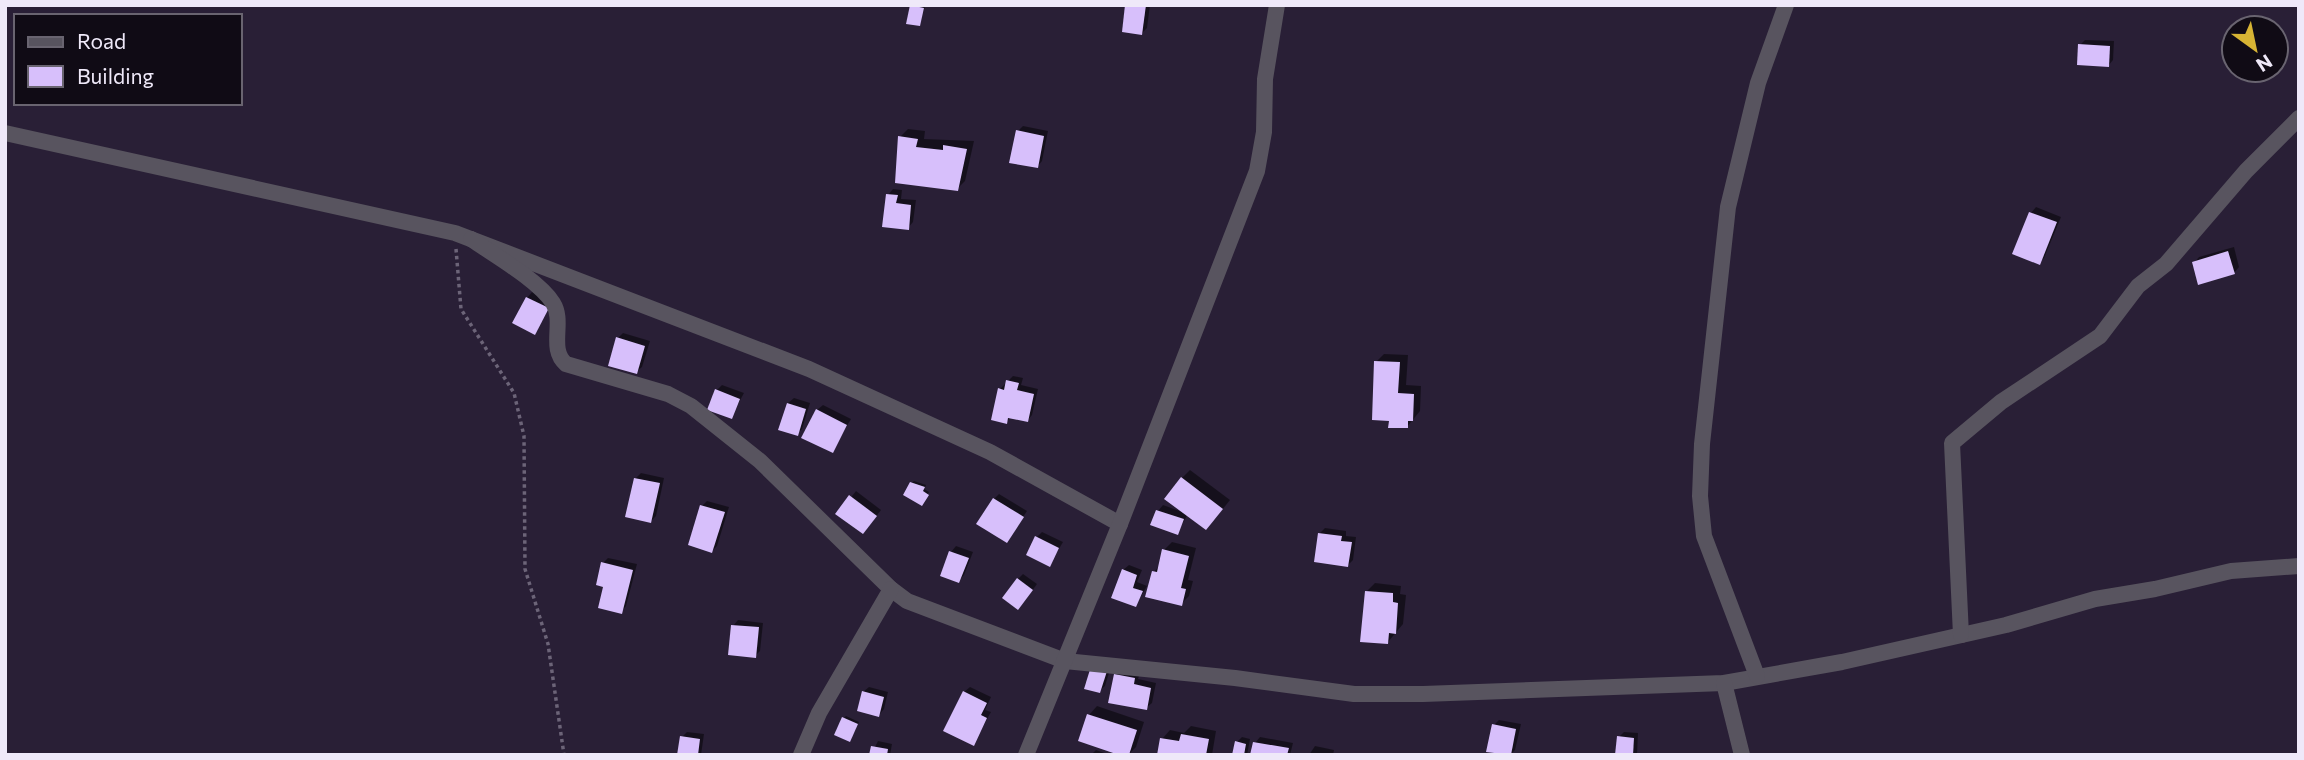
<svg xmlns="http://www.w3.org/2000/svg" width="2304" height="760" font-family="Commissioner,sans-serif">
<style>
.shadow{fill:#0007}
.building{fill:#d7bffb}
.lines{fill:none;stroke-linecap:round;stroke-linejoin:round}
.path{stroke:#6c6478;stroke-width:3.5;stroke-dasharray:3.5 3.5;stroke-linecap:butt}
.street{stroke:#58545f;stroke-width:16}
</style>
<rect width="100%" height="100%" fill="#291f36"/>
<!-- shadow -->
<g class="shadow">
<polygon points="912,5 925,6 920,25 908,22"/>
<polygon points="1127,5 1150,5 1147,28 1142,33"/>
<polygon points="2085,40 2114,41 2113,60 2108,66 2080,45"/>
<polygon points="1023,126 1048,131 1042,161 1037,167 1018,131"/>
<polygon points="908,129 925,131 924,139 974,141 965,181 957,189 900,137"/>
<polygon points="893,189 902,190 901,199 916,200 913,222 908,228 888,195"/>
<polygon points="2036,207 2061,217 2044,258 2039,263 2014,253 2031,213"/>
<polygon points="2234,247 2239,267 2234,273 2194,263 2199,257"/>
<polygon points="532,292 553,302 535,333 527,298"/>
<polygon points="623,333 650,341 642,367 636,372 618,338"/>
<polygon points="1384,354 1408,355 1406,385 1421,386 1420,411 1407,427 1376,362"/>
<polygon points="1013,376 1023,378 1021,385 1038,389 1032,415 1027,421 1011,417 1006,422 1000,389"/>
<polygon points="722,385 744,393 731,417 717,390"/>
<polygon points="794,398 810,403 802,429 797,434 788,403"/>
<polygon points="823,405 851,419 832,451 817,410"/>
<polygon points="1190,470 1230,500 1214,520 1188,514 1177,533 1158,511 1163,505 1185,513 1182,478"/>
<polygon points="641,473 664,478 656,516 651,521 635,479"/>
<polygon points="914,481 926,485 924,489 929,492 923,502 912,483"/>
<polygon points="856,491 881,510 868,527 838,514"/>
<polygon points="999,494 1027,511 1007,541 994,499"/>
<polygon points="707,501 729,507 717,546 712,551 702,506"/>
<polygon points="1325,528 1346,531 1346,536 1356,537 1353,560 1348,565 1320,533"/>
<polygon points="1042,532 1063,542 1050,564 1037,537"/>
<polygon points="1172,542 1196,548 1188,580 1193,581 1189,596 1181,604 1154,572 1160,565 1164,550"/>
<polygon points="956,546 973,552 964,575 959,581 951,552"/>
<polygon points="608,558 637,564 626,606 621,612 606,585 603,563"/>
<polygon points="1129,565 1142,570 1137,582 1147,586 1136,605 1123,570"/>
<polygon points="1023,574 1037,584 1024,602 1018,579"/>
<polygon points="1375,583 1401,586 1400,594 1406,595 1403,624 1388,642 1366,592"/>
<polygon points="738,620 763,623 760,651 755,656 733,626"/>
<polygon points="1099,659 1112,663 1105,686 1099,691"/>
<polygon points="1121,669 1140,673 1138,679 1156,683 1152,703 1146,708 1116,675"/>
<polygon points="869,687 888,692 884,709 879,715 863,692"/>
<polygon points="970,687 991,697 985,710 991,712 973,744 964,692"/>
<polygon points="1097,706 1144,722 1136,747 1128,755 1080,740 1089,715"/>
<polygon points="846,716 859,722 850,740 844,718"/>
<polygon points="1499,720 1521,724 1515,750 1510,755 1488,750 1494,725"/>
<polygon points="1191,726 1216,731 1212,755 1159,755 1162,739 1170,730 1184,733"/>
<polygon points="687,732 704,734 701,755 679,755 682,737"/>
<polygon points="1624,732 1638,733 1637,755 1617,755 1619,737"/>
<polygon points="1242,737 1250,739 1247,755 1234,755 1237,742"/>
<polygon points="1260,737 1293,743 1290,755 1252,755 1255,743"/>
<polygon points="878,741 892,744 890,755 871,755"/>
<polygon points="1315,746 1334,750 1333,755 1309,755"/>
<polygon points="1096,750 1110,755 1091,755"/>
</g>
<!-- building -->
<g class="building">
<polygon points="910,5 924,8 920,26 906,24"/>
<polygon points="1125,5 1146,5 1142,35 1122,32"/>
<polygon points="2078,44 2110,46 2109,67 2077,65"/>
<polygon points="1016,130 1044,136 1038,168 1009,163"/>
<polygon points="898,136 918,139 916,147 943,150 943,145 967,149 958,191 895,183"/>
<polygon points="886,194 898,195 896,203 911,205 909,230 882,227"/>
<polygon points="2029,212 2057,222 2040,265 2012,254"/>
<polygon points="2228,251 2235,274 2198,285 2192,262"/>
<polygon points="526,297 549,308 535,335 512,323"/>
<polygon points="616,337 645,346 637,374 608,366"/>
<polygon points="1374,361 1400,362 1398,393 1414,394 1413,421 1408,421 1408,428 1388,428 1389,421 1372,420"/>
<polygon points="1006,380 1019,383 1017,390 1034,394 1028,422 1008,418 1007,424 991,420 998,388 1004,390"/>
<polygon points="715,389 740,399 732,419 707,410"/>
<polygon points="787,403 806,409 798,436 778,430"/>
<polygon points="816,409 847,425 833,453 801,438"/>
<polygon points="1181,477 1223,509 1206,530 1164,499"/>
<polygon points="634,478 660,483 651,523 625,517"/>
<polygon points="910,482 925,487 923,491 929,495 922,506 903,495"/>
<polygon points="849,495 877,516 863,534 835,514"/>
<polygon points="993,498 1024,517 1007,543 976,524"/>
<polygon points="700,505 725,512 712,553 688,545"/>
<polygon points="1156,510 1184,519 1178,535 1150,525"/>
<polygon points="1318,533 1342,536 1341,541 1352,542 1348,567 1314,562"/>
<polygon points="1035,536 1059,548 1050,567 1026,555"/>
<polygon points="1162,549 1189,556 1181,588 1186,589 1182,606 1145,597 1152,571 1157,572"/>
<polygon points="949,551 969,558 959,583 940,576"/>
<polygon points="601,562 633,570 622,614 598,608 603,587 596,585"/>
<polygon points="1122,569 1137,575 1133,588 1143,591 1136,607 1111,598"/>
<polygon points="1017,578 1033,590 1018,610 1002,598"/>
<polygon points="1365,591 1393,593 1393,602 1398,603 1396,634 1389,633 1388,644 1360,642"/>
<polygon points="731,625 759,627 756,658 728,655"/>
<polygon points="1092,663 1108,668 1100,693 1084,689"/>
<polygon points="1114,674 1135,678 1134,684 1151,688 1147,710 1108,703"/>
<polygon points="862,691 884,697 879,717 857,711"/>
<polygon points="963,691 987,703 981,715 987,718 974,746 943,731"/>
<polygon points="1087,714 1137,730 1129,755 1119,755 1078,741"/>
<polygon points="842,717 858,724 850,742 834,735"/>
<polygon points="1492,724 1516,729 1511,755 1486,752"/>
<polygon points="1181,734 1209,739 1206,755 1157,755 1160,738 1179,741"/>
<polygon points="680,736 700,739 698,755 677,755"/>
<polygon points="1617,736 1634,738 1633,755 1615,755"/>
<polygon points="1235,741 1246,744 1244,755 1232,755"/>
<polygon points="1253,742 1289,748 1287,755 1250,755"/>
<polygon points="871,746 888,749 887,755 869,755"/>
</g>
<g class="lines">
<!-- path -->
<polyline class="path" points="456,249 461,309 514,393 524,436 525,569 548,644 564,755"/>
<!-- street -->
<g class="street">
<polyline points="5,133 455,233 809,369 990,452 1120,524"/>
<path d="M471 239C494 255 538 280 553 303 565 322 548 349 566 364L668 394 691 406 760 461 891 589 907 601 1065 661 1235 678 1354 694H1423L1724 683 1842 662 2006 625 2095 599 2155 589 2231 571 2299 566"/>
<polyline points="1961,635 1952,443 2001,402 2100,336 2138,286 2166,264 2246,171 2299,118"/>
<polyline points="1757,676 1704,536 1700,496 1702,444 1728,207 1758,83 1786,5"/>
<polyline points="1724,683 1742,755"/>
<polyline points="801,755 819,713 891,589"/>
<polyline points="1026,755 1120,524 1257,171 1264,132 1265,79 1277,5"/>
</g>
</g>
<!-- border -->
<rect width="2304" height="760" fill="none" stroke="#efe9f9" stroke-width="14"/>
<!-- legend -->
<rect x="14" y="14" width="228" height="91" fill="#100b15" stroke="#696470" stroke-width="2"/>
<rect x="28" y="37" width="35" height="10" fill="#58545f" stroke="#696470" stroke-width="2"/>
<text x="77" y="49" font-size="21" fill="#efe9f9">Road</text>
<rect x="28" y="66" width="35" height="21" fill="#d7bffb" stroke="#696470" stroke-width="2"/>
<text x="77" y="84" font-size="21" fill="#efe9f9">Building</text>
<!-- north arrow -->
<g transform="translate(2255 49) rotate(147)"><circle r="33" fill="#100b15" stroke="#696470" stroke-width="2"/>
<path d="M0-5L12 26L0 18L-12 26Z" fill="#d7b434"/>
<text y="-10" font-size="19" font-weight="bold" text-anchor="middle" fill="#efe9f9">N</text>
</g>
</svg>
